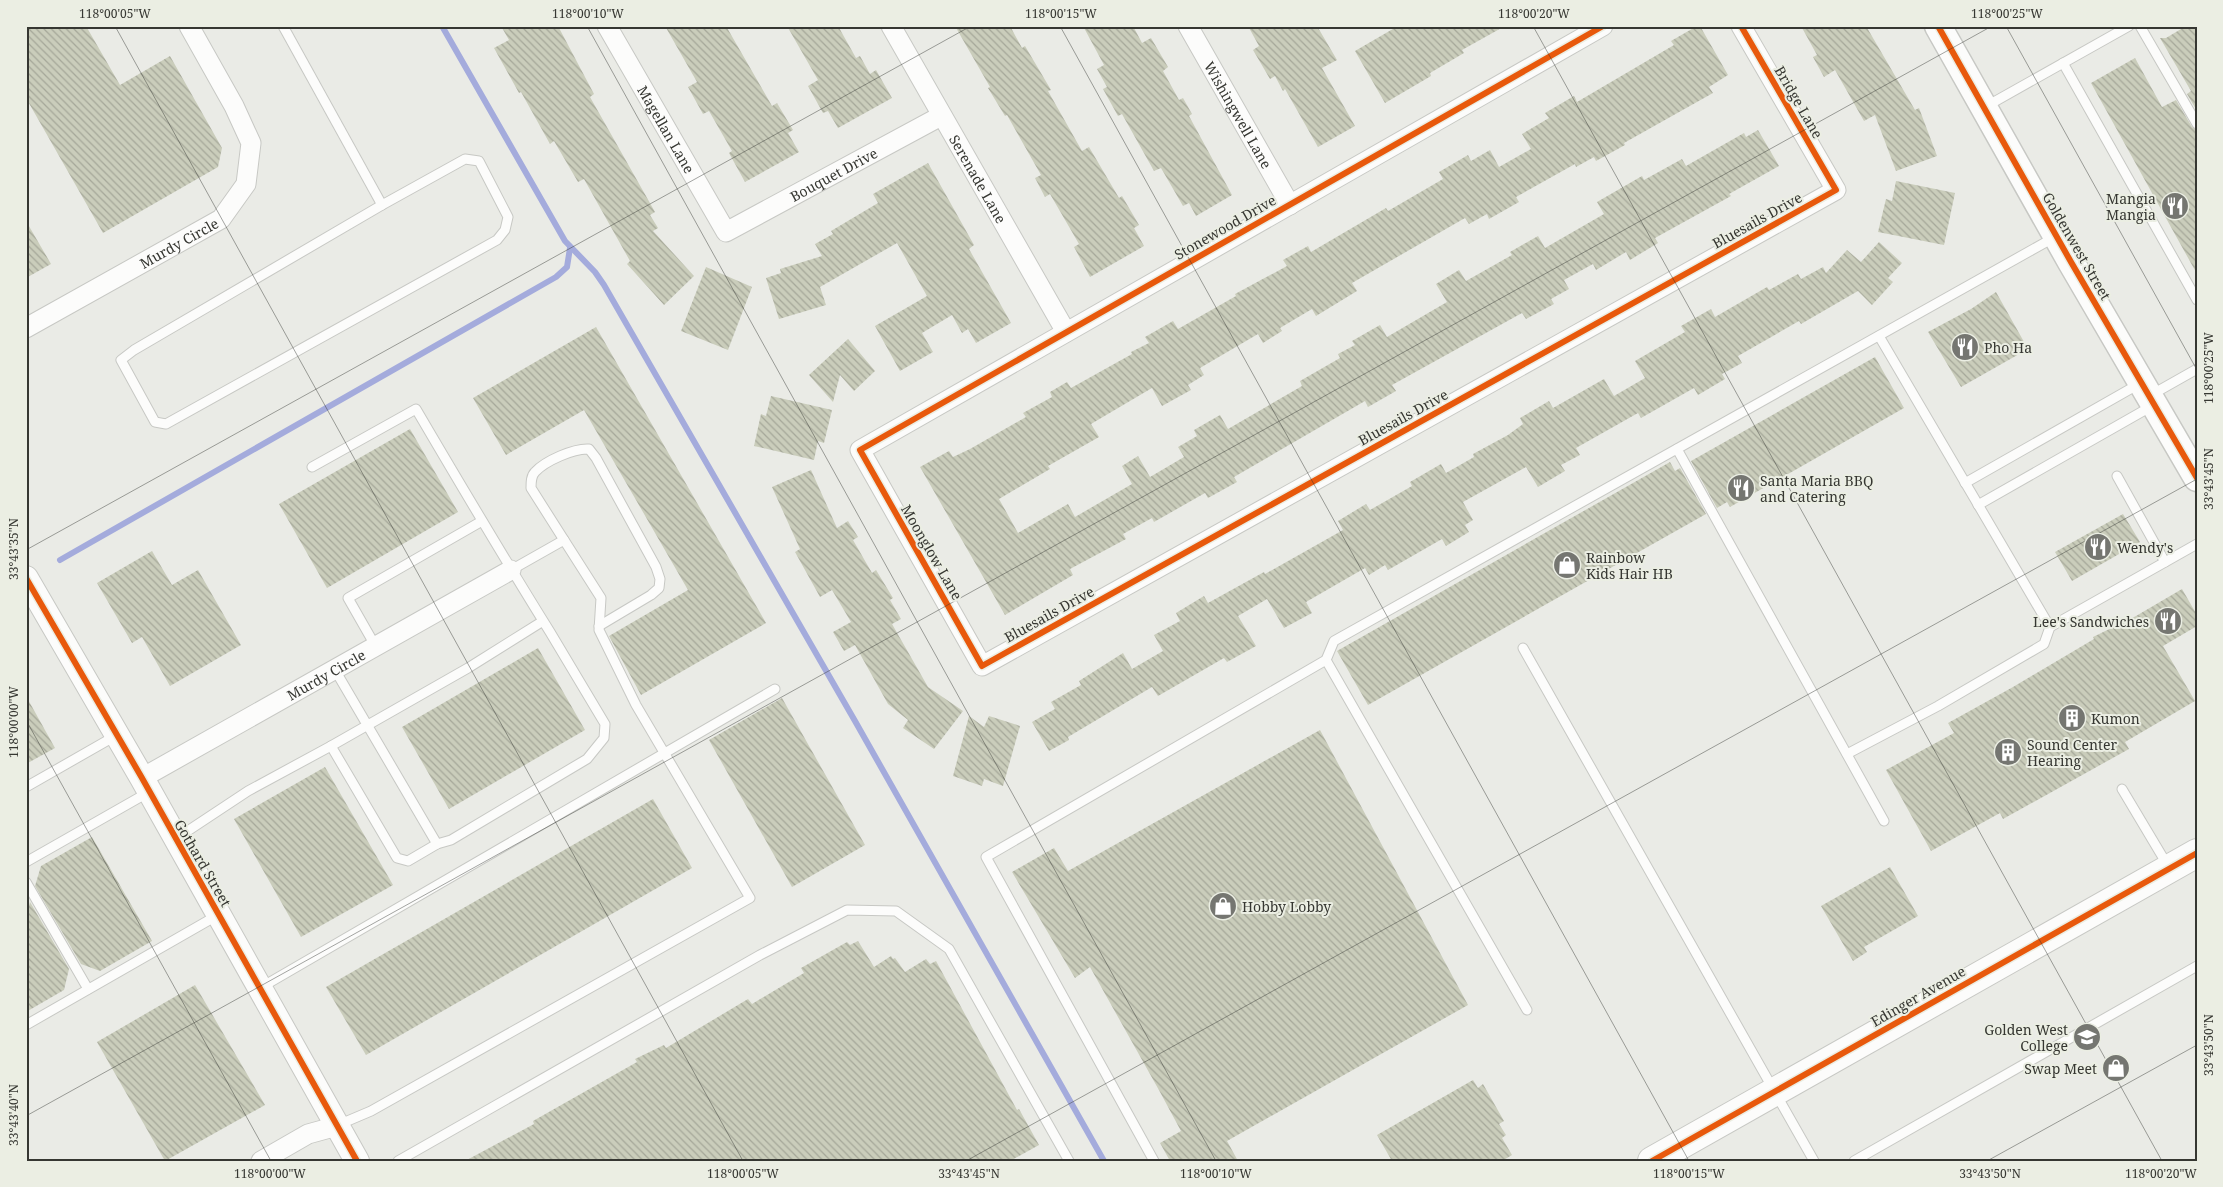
<svg xmlns="http://www.w3.org/2000/svg" width="2223" height="1187" font-family="'Noto Serif',serif">
<style>
.lines{fill:none;stroke-linecap:round;stroke-linejoin:round}
.stream{stroke:#a4abdc;stroke-width:6}
.building{fill:url(#building-back-hatch)}
.service-casing{stroke:#c7c8c4;stroke-width:11}
.minor-casing{stroke:#c7c8c4;stroke-width:21}
.tertiary-casing{stroke:#c7c8c4;stroke-width:26}
.secondary-casing{stroke:#c7c8c4;stroke-width:29}
.primary-casing{stroke:#c7c8c4;stroke-width:30}
.service{stroke:#fcfcfb;stroke-width:9}
.minor{stroke:#fcfcfb;stroke-width:19}
.tertiary{stroke:#fcfcfb;stroke-width:24}
.secondary{stroke:#fcfcfb;stroke-width:26}
.primary{stroke:#fcfcfb;stroke-width:28}
.cycleway-casing{stroke:#ebeee3;stroke-width:9}
.cycleway{stroke:#e8590c;stroke-width:6}
.ticks{fill:none;stroke:#363732;stroke-width:1;stroke-opacity:0.45}
.labels{text-anchor:middle;dominant-baseline:central;stroke-width:4;stroke-linejoin:round;paint-order:stroke}
.street-label{font-size:14px;fill:#363732;stroke:#ebeee3}
.poi-label{font-size:14px;fill:#363732;stroke:#ebeee3;text-anchor:start}
.neatline{fill:none;stroke:#363732;stroke-width:2}
.ticks-label{font-size:12px;text-anchor:middle;fill:#363732}
</style>
<defs>
<pattern id="building-back-hatch" width="6" height="6" patternUnits="userSpaceOnUse" patternTransform="scale(1.25)"><rect width="6" height="6" fill="#cacdbb"/><path d="M-1 5l2 2M0 0l6 6M5-1l2 2" fill="none" stroke="#a5a799"/></pattern>
</defs>
<rect width="100%" height="100%" fill="#eaebe6"/>
<g class="lines">
<!-- stream -->
<g class="stream">
<polyline points="442,26 565,241 595,272 604,285 855,721 1104,1161"/>
<polyline points="60,560 556,277 567,267 570,248"/>
</g>
</g>
<!-- building -->
<g class="building">
<polygon points="26,26 86,26 120,85 170,56 222,148 218,167 103,233 26,98"/>
<polygon points="501,26 558,26 594,94 590,97 655,212 650,215 658,228 653,231 694,276 664,305 627,264 630,261 584,179 578,182 554,141 550,144 521,92 519,93 494,48 509,40"/>
<polygon points="665,26 726,26 772,106 777,103 793,130 788,133 799,152 745,182 729,153 732,151 709,111 703,114 688,87 697,82"/>
<polygon points="787,26 838,26 856,58 860,56 870,74 876,70 892,98 838,128 828,111 823,113 808,86 818,80"/>
<polygon points="955,26 1010,26 1022,48 1025,46 1051,90 1048,91 1082,151 1089,147 1119,198 1122,196 1139,225 1134,228 1144,246 1090,277 1074,247 1079,244 1050,194 1045,197 1035,178 1041,175 1007,115 1005,116 988,88 990,87"/>
<polygon points="1083,26 1133,26 1142,43 1151,38 1168,67 1163,71 1179,100 1183,98 1192,114 1189,116 1232,195 1196,216 1189,203 1183,206 1161,168 1154,171 1122,114 1118,116 1103,89 1107,87 1097,69 1104,65"/>
<polygon points="1248,26 1317,26 1337,60 1322,68 1355,126 1318,147 1285,89 1283,91 1275,76 1270,79 1253,50 1259,46"/>
<polygon points="1398,26 1505,26 1462,50 1464,53 1430,73 1431,76 1385,103 1355,51"/>
<polygon points="1697,26 1700,26 1728,75 1709,87 1713,93 1624,143 1625,145 1596,161 1594,157 1576,167 1575,164 1516,197 1519,202 1489,219 1487,214 1469,224 1465,218 1352,283 1357,291 1316,316 1312,309 1280,328 1282,331 1263,343 1258,334 1200,368 1204,375 1188,385 1191,390 1162,406 1152,388 1091,424 1099,437 1048,466 1050,469 999,499 1018,533 1068,504 1075,517 1132,484 1122,466 1138,456 1150,477 1184,457 1178,447 1197,436 1194,430 1220,415 1228,429 1302,386 1300,381 1340,358 1338,354 1355,345 1352,341 1380,325 1387,337 1447,302 1436,284 1459,270 1466,281 1512,255 1510,252 1538,236 1545,248 1604,214 1597,202 1642,176 1644,180 1682,159 1686,166 1744,133 1746,137 1758,130 1779,166 1729,194 1731,196 1655,238 1658,243 1630,260 1626,252 1596,270 1593,264 1564,280 1569,289 1551,299 1554,304 1526,319 1522,313 1392,385 1396,391 1368,407 1365,401 1234,477 1237,482 1208,498 1205,493 1154,522 1152,518 1123,534 1126,539 1070,569 1073,575 1005,615 920,467 949,451 953,457 970,449 1026,417 1023,413 1052,397 1050,392 1067,382 1071,388 1132,354 1131,352 1149,343 1145,337 1173,321 1178,329 1236,296 1235,294 1287,266 1283,260 1308,246 1311,252 1386,208 1388,211 1443,179 1439,172 1468,155 1471,161 1490,150 1499,167 1531,149 1522,134 1549,118 1545,113 1574,96 1577,102 1674,45 1671,41"/>
<polygon points="1801,26 1866,26 1915,110 1919,108 1937,156 1896,171 1875,115 1864,121 1835,70 1824,77 1813,57 1817,55"/>
<polygon points="2186,26 2197,26 2197,111 2187,94 2191,91 2160,38 2166,38"/>
<polygon points="2135,58 2162,107 2176,100 2192,127 2197,130 2197,274 2091,83"/>
<polygon points="928,163 974,245 969,249 1011,323 976,343 968,329 962,333 952,315 922,333 933,352 900,371 875,326 927,296 897,243 820,287 826,305 779,319 766,278 781,273 780,269 822,256 815,244 833,234 831,231 878,203 873,194"/>
<polygon points="1896,181 1955,193 1944,245 1878,232 1886,199 1892,201"/>
<polygon points="26,221 51,264 26,278"/>
<polygon points="1879,242 1902,263 1888,278 1893,282 1872,305 1858,291 1801,324 1799,321 1738,356 1742,363 1722,374 1725,379 1698,395 1694,388 1641,418 1638,413 1576,448 1580,455 1561,465 1565,471 1538,487 1526,467 1463,502 1473,520 1465,525 1469,532 1446,546 1442,539 1388,570 1385,565 1369,575 1365,568 1306,602 1312,613 1284,628 1267,599 1238,616 1256,646 1227,662 1224,658 1158,696 1152,687 1068,737 1069,740 1049,751 1032,722 1055,709 1051,702 1081,685 1079,681 1123,653 1132,669 1163,651 1154,635 1180,621 1176,613 1204,596 1208,603 1264,572 1265,574 1343,530 1338,521 1366,504 1370,510 1412,486 1410,482 1441,464 1446,473 1474,457 1473,454 1508,435 1523,424 1520,418 1549,401 1553,408 1604,379 1614,396 1645,378 1635,361 1685,332 1681,326 1711,309 1715,317 1767,287 1769,290 1798,274 1801,279 1823,267 1826,273 1847,250 1861,262"/>
<polygon points="706,267 752,287 728,350 681,331"/>
<polygon points="1996,292 2028,349 1961,387 1928,332 1971,309"/>
<polygon points="596,327 766,623 641,695 609,636 688,590 584,410 506,455 473,398"/>
<polygon points="848,339 875,371 854,391 840,375 833,402 809,375"/>
<polygon points="1875,357 1904,408 1730,507 1727,502 1717,508 1691,461"/>
<polygon points="771,396 832,410 824,443 818,441 814,460 754,446 761,414 766,416"/>
<polygon points="410,429 458,512 327,588 279,504"/>
<polygon points="1670,462 1675,471 1680,468 1706,514 1368,705 1337,651"/>
<polygon points="811,470 837,528 848,521 858,537 853,540 872,573 876,570 893,598 890,600 901,619 892,624 928,687 963,711 934,749 903,728 908,720 888,704 855,645 844,651 833,632 851,622 832,590 820,597 795,552 800,549 772,487"/>
<polygon points="2123,514 2140,542 2072,581 2055,552"/>
<polygon points="152,551 172,585 198,570 241,645 170,686 142,637 132,643 97,583"/>
<polygon points="2182,589 2197,615 2197,626 2163,646 2195,701 2125,742 2129,749 2003,819 2000,813 1931,851 1886,770 1954,733 1948,723 2013,687 2094,639 2093,637 2136,616"/>
<polygon points="538,648 585,730 449,809 402,727"/>
<polygon points="26,696 55,748 26,764"/>
<polygon points="782,698 865,845 792,887 709,740"/>
<polygon points="969,716 984,727 989,716 1020,726 1003,786 984,779 982,786 953,776"/>
<polygon points="1320,730 1468,1005 1227,1141 1238,1161 1170,1161 1160,1143 1181,1131 1160,1092 1090,967 1075,978 1012,872 1054,848 1068,871"/>
<polygon points="325,767 393,885 301,937 234,819"/>
<polygon points="653,799 692,868 366,1055 326,987"/>
<polygon points="92,837 152,941 100,971 81,964 35,886 41,866"/>
<polygon points="1890,867 1918,916 1864,947 1867,952 1853,961 1821,906"/>
<polygon points="30,902 69,969 64,990 26,1012 26,916"/>
<polygon points="858,941 874,967 891,956 893,959 895,958 905,972 926,959 930,964 936,961 1017,1110 1019,1109 1039,1145 1010,1161 465,1161 534,1124 533,1121 637,1062 635,1059 664,1045 666,1048 748,999 752,1004 804,973 801,968 847,942 850,945"/>
<polygon points="195,985 265,1105 165,1161 97,1042"/>
<polygon points="1473,1080 1478,1088 1483,1084 1504,1121 1499,1124 1506,1135 1502,1138 1512,1155 1502,1161 1392,1161 1377,1135"/>
</g>
<g class="lines">
<!-- service casing -->
<g class="service-casing">
<g id="service">
<polyline points="283,26 382,205"/>
<polyline points="2140,26 2197,124"/>
<polyline points="2063,63 2197,300"/>
<polyline points="1985,107 2129,26"/>
<polygon points="465,159 479,161 508,217 505,230 497,240 166,424 155,422 121,360 134,350 382,205"/>
<polyline points="1879,336 2050,627"/>
<polyline points="2151,395 2197,369"/>
<polyline points="1677,449 1884,821"/>
<path d="M312 467 416 409C460 484 504 558 550 632L605 724 604 738 587 759 451 840 437 844 408 861 397 858 331 746 468 668 543 621"/>
<polyline points="2117,476 2165,562"/>
<polyline points="1965,483 2139,384"/>
<polyline points="1978,505 2152,406"/>
<path d="M564 540 531 488C531 482 531 476 535 472 545 461 574 448 589 449L596 458 656 567 660 579 659 588 651 595 599 626"/>
<polyline points="376,647 348,598 482,521"/>
<polyline points="1523,648 1814,1161"/>
<polyline points="1326,660 1527,1010"/>
<polyline points="335,670 437,844"/>
<polyline points="1847,754 1938,706 2044,644 2050,627 2197,544"/>
<polyline points="26,787 117,735"/>
<polyline points="2122,789 2168,866"/>
<polyline points="177,838 248,791 331,746"/>
<polyline points="26,862 149,792"/>
<polyline points="26,882 88,989"/>
<polyline points="260,988 775,689"/>
<polyline points="26,1025 218,915"/>
<polyline points="338,1125 371,1111 750,898 636,705 599,630 601,598 564,540 511,570"/>
<polyline points="398,1161 760,955 847,910 896,911 949,949 1069,1161"/>
<polyline points="1154,1161 986,857 1326,660 1334,641 2055,237"/>
<polyline points="1854,1161 2197,966"/>
</g>
</g>
<!-- minor casing -->
<g class="minor-casing">
<g id="minor">
<path id="s1" d="M607 26 726 232 941 116"/>
<path id="s2" d="M891 26 1066 332"/>
<path id="s3" d="M1188 26 1290 205"/>
<polyline points="1603,26 860,450 982,666 1836,190 1741,26"/>
<path id="s4" d="M26 328 221 219 246 184 251 143 234 106 189 26"/>
<path id="s5" d="M142 778 511 570"/>
<polyline points="261,1161 308,1134 337,1126"/>
</g>
</g>
<!-- tertiary casing -->
<g class="tertiary-casing">
<polyline id="tertiary" points="26,578 142,778 357,1161"/>
</g>
<!-- secondary casing -->
<g class="secondary-casing">
<polyline id="secondary" points="1938,26 2071,262 2197,478"/>
</g>
<!-- primary casing -->
<g class="primary-casing">
<polyline id="primary" points="1652,1161 2197,853"/>
</g>
<!-- service -->
<use href="#service" class="service"/>
<!-- minor -->
<use href="#minor" class="minor"/>
<!-- tertiary -->
<use href="#tertiary" class="tertiary"/>
<!-- secondary -->
<use href="#secondary" class="secondary"/>
<!-- primary -->
<use href="#primary" class="primary"/>
<!-- cycleway casing -->
<g class="cycleway-casing">
<g id="cycleway">
<polyline points="1603,26 860,450 982,666 1836,190 1741,26"/>
<polyline points="1938,26 2071,262 2197,478"/>
<polyline points="26,578 142,778 357,1161"/>
<polyline points="1652,1161 2197,853"/>
</g>
</g>
<!-- cycleway -->
<use href="#cycleway" class="cycleway"/>
</g>
<!-- ticks -->
<path class="ticks" d="M115 26 743 1161M587 26 1216 1161M1060 26 1689 1161M1533 26 2162 1161M2006 26 2197 370M26 550 971 26M26 720 271 1161M26 1116 1992 26M966 1161 2197 479M1987 1161 2197 1045"/>
<!-- icons -->
<defs>
<g id="restaurant-disc" transform="scale(1.4375)"><circle r="9.5" fill="#757671" stroke="#ebeee3"/><path d="M-5-6h1v4h1v-4h1v4h1v-4h1v5L-1.5 .5V6h-2V.5L-5-1ZM5-6V6H3V1.5H1.5Q1.5-4 5-6Z" fill="#fff"/></g>
<g id="shop-disc" transform="scale(1.4375)"><circle r="9.5" fill="#757671" stroke="#ebeee3"/><path d="M-5-2.5h2.3a2.7 3.5 0 0 1 5.4 0H5L5.5 6h-11ZM-1.5-2.5h3a1.5 2.3 0 0 0-3 0Z" fill="#fff"/></g>
<g id="building-disc" transform="scale(1.4375)"><circle r="9.5" fill="#757671" stroke="#ebeee3"/><path d="M-4-6H4V6H1V3H-1V6H-4ZM-2.5-4.3h1.7v1.8h-1.7ZM.8-4.3h1.7v1.8H.8ZM-2.5-1h1.7V.8h-1.7ZM.8-1h1.7V.8H.8Z" fill="#fff"/></g>
<g id="university-disc" transform="scale(1.4375)"><circle r="9.5" fill="#757671" stroke="#ebeee3"/><path d="M0-5L7-2L0 1L-7-2ZM-4 1L0 2.5L4 1V4Q0 6-4 4Z" fill="#fff"/></g>
</defs>
<g fill-rule="evenodd">
<use href="#restaurant-disc" x="2175" y="206"/>
<use href="#restaurant-disc" x="1965" y="347"/>
<use href="#restaurant-disc" x="1741" y="488"/>
<use href="#restaurant-disc" x="2098" y="547"/>
<use href="#shop-disc" x="1567" y="565"/>
<use href="#restaurant-disc" x="2168" y="621"/>
<use href="#building-disc" x="2072" y="718"/>
<use href="#building-disc" x="2008" y="752"/>
<use href="#shop-disc" x="1223" y="906"/>
<use href="#university-disc" x="2087" y="1037"/>
<use href="#shop-disc" x="2116" y="1068"/>
</g>
<g class="labels">
<!-- street labels -->
<g class="street-label">
<text transform="translate(1799 102) rotate(60)">Bridge Lane</text>
<text stroke="none"><textPath href="#s3" startOffset="102">Wishingwell Lane</textPath></text>
<text stroke="none"><textPath href="#s1" startOffset="119">Magellan Lane</textPath></text>
<text stroke="none"><textPath href="#s1" startOffset="360">Bouquet Drive</textPath></text>
<text stroke="none"><textPath href="#s2" startOffset="176">Serenade Lane</textPath></text>
<text transform="translate(1757 220) rotate(-29)">Bluesails Drive</text>
<text transform="translate(1225 227) rotate(-30)">Stonewood Drive</text>
<text stroke="none"><textPath href="#s4" startOffset="175">Murdy Circle</textPath></text>
<text transform="translate(2077 246) rotate(60)">Goldenwest Street</text>
<text transform="translate(1403 417) rotate(-29)">Bluesails Drive</text>
<text transform="translate(932 552) rotate(60)">Moonglow Lane</text>
<text transform="translate(1049 614) rotate(-29)">Bluesails Drive</text>
<text stroke="none"><textPath href="#s5" startOffset="211">Murdy Circle</textPath></text>
<text transform="translate(203 863) rotate(60)">Gothard Street</text>
<text transform="translate(1918 996) rotate(-30)">Edinger Avenue</text>
</g>
<!-- poi labels -->
<g class="poi-label">
<text x="2156" y="198" text-anchor="end">Mangia<tspan x="2156" dy="16">Mangia</tspan></text>
<text x="1984" y="347">Pho Ha</text>
<text x="1760" y="480">Santa Maria BBQ<tspan x="1760" dy="16">and Catering</tspan></text>
<text x="2117" y="547">Wendy's</text>
<text x="1586" y="557">Rainbow<tspan x="1586" dy="16">Kids Hair HB</tspan></text>
<text x="2149" y="621" text-anchor="end">Lee's Sandwiches</text>
<text x="2091" y="718">Kumon</text>
<text x="2027" y="744">Sound Center<tspan x="2027" dy="16">Hearing</tspan></text>
<text x="1242" y="906">Hobby Lobby</text>
<text x="2068" y="1029" text-anchor="end">Golden West<tspan x="2068" dy="16">College</tspan></text>
<text x="2097" y="1068" text-anchor="end">Swap Meet</text>
</g>
</g>
<!-- border -->
<rect width="2223" height="1187" fill="none" stroke="#ebeee3" stroke-width="55"/>
<rect x="28" y="28" width="2168" height="1132" class="neatline"/>
<g class="ticks-label">
<text x="115" y="18">118°00'05"W</text>
<text x="588" y="18">118°00'10"W</text>
<text x="1061" y="18">118°00'15"W</text>
<text x="1534" y="18">118°00'20"W</text>
<text x="2007" y="18">118°00'25"W</text>
<text transform="translate(2209 368) rotate(-90)" y="4">118°00'25"W</text>
<text transform="translate(2209 479) rotate(-90)" y="4">33°43'45"N</text>
<text transform="translate(14 549) rotate(-90)" y="4">33°43'35"N</text>
<text transform="translate(14 722) rotate(-90)" y="4">118°00'00"W</text>
<text transform="translate(2209 1045) rotate(-90)" y="4">33°43'50"N</text>
<text transform="translate(14 1115) rotate(-90)" y="4">33°43'40"N</text>
<text x="270" y="1178">118°00'00"W</text>
<text x="743" y="1178">118°00'05"W</text>
<text x="969" y="1178">33°43'45"N</text>
<text x="1216" y="1178">118°00'10"W</text>
<text x="1689" y="1178">118°00'15"W</text>
<text x="1990" y="1178">33°43'50"N</text>
<text x="2161" y="1178">118°00'20"W</text>
</g>
</svg>
